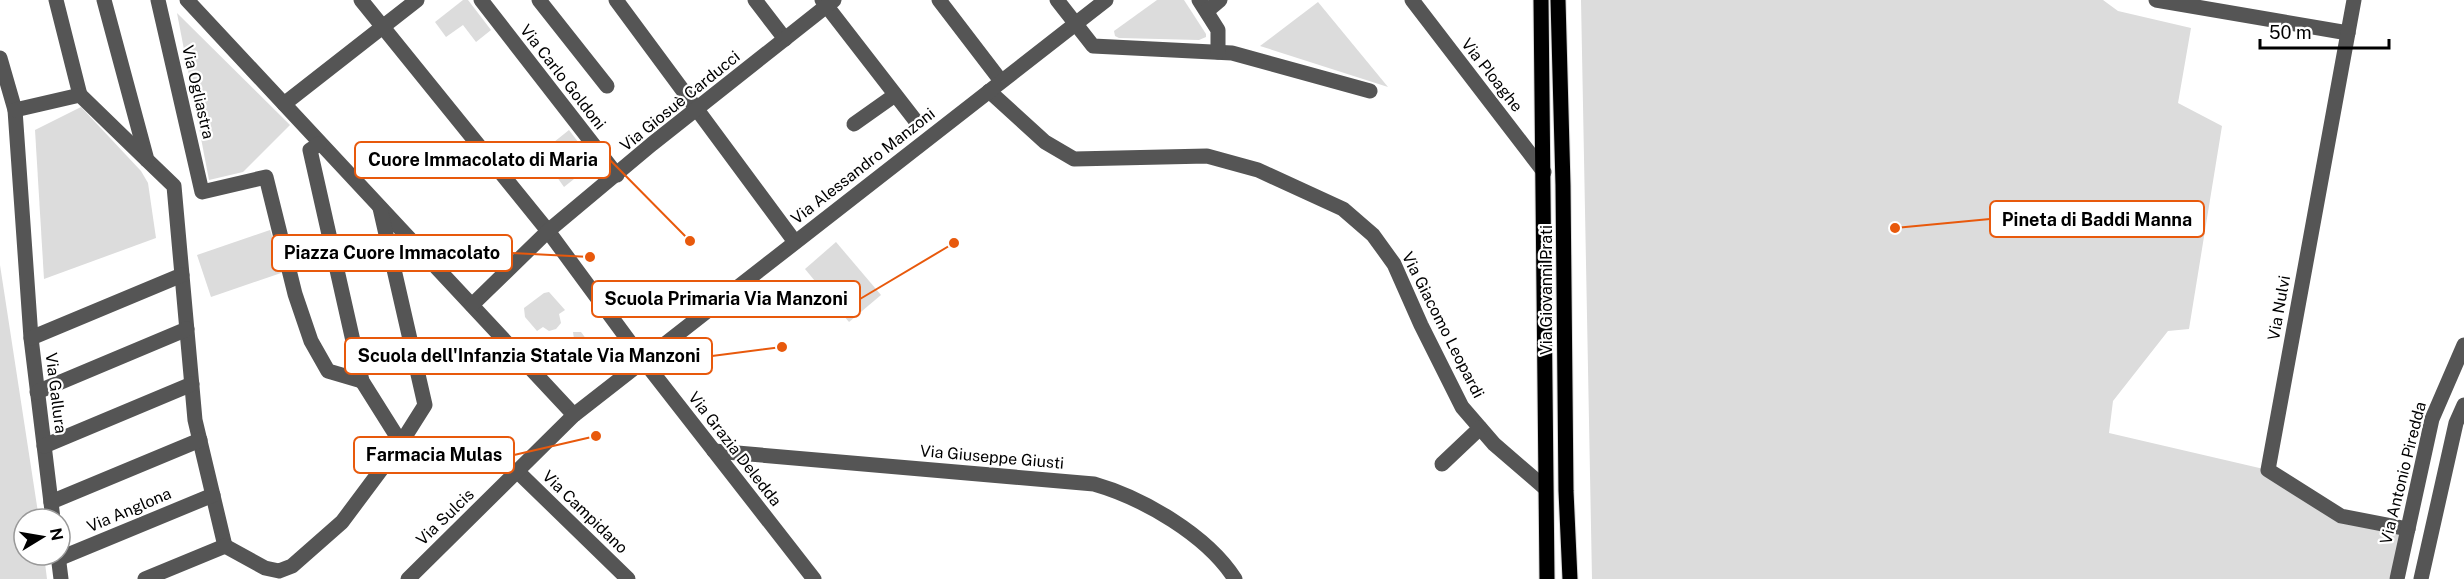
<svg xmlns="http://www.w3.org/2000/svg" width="2464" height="579" font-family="'Public Sans',sans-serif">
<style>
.green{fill:#dcdcdc}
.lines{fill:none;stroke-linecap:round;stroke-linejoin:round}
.major-casing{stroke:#dbdbdb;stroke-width:17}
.minor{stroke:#555;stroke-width:15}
.major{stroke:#000;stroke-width:15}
.labels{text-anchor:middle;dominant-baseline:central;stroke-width:4.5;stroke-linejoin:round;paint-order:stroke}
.street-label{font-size:16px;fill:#000;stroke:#fff}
.leader{fill:none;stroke:#e8590c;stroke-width:2}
.callout-dot{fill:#e8590c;stroke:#fff;stroke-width:2}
.callout{fill:#fff;stroke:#e8590c;stroke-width:2}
.callout-label{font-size:18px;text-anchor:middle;font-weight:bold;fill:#000}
</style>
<rect width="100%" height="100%" fill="#fff"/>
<!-- green -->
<g class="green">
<polygon points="463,0 468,0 491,30 476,42 463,25 446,37 435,22"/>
<polygon points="1157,0 1184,0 1206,34 1206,37 1199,40 1119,38 1115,36 1114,31"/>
<polygon points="1581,0 2103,0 2118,11 2191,28 2178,103 2222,126 2189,329 2168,331 2113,401 2109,433 2268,470 2319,504 2408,529 2389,579 1592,579"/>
<polygon points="1318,2 1388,87 1260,46"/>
<polygon points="177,13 290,125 243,172 209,180"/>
<polygon points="81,107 141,171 148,183 156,238 44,279 35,130"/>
<polygon points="569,130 594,163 564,187 552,170 566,158 554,142"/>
<polygon points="270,230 284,272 211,297 197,255"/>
<polygon points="836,242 881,295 849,322 805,269"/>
<polygon points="0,265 39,519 24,519 24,555 44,555 47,579 0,579"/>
<polygon points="549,292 565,310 559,314 561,323 556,329 549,331 543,327 537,331 525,317 524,308 544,293"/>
<path d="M573 332H581L598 355 596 361 575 375C564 371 551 356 557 345L562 348 570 346 574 339Z"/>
</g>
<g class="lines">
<!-- major casing -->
<g class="major-casing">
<g id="major">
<polyline points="1541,0 1547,579"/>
<polyline points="1558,0 1563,185 1566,491 1570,579"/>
</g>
</g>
<!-- minor -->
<g class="minor">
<polyline points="56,0 80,95"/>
<polyline points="104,0 147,160 174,186 195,420 225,546"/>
<polyline points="158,0 202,192 266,177 295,294 311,341 328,371 362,381"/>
<polyline points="187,0 574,415"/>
<polyline points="361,0 548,231 643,360 814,579"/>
<polyline points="481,0 617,175"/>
<polyline points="539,0 607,86"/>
<polyline points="616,0 795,242"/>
<polyline points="755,0 785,39"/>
<polyline points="822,0 915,120"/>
<polyline points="939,0 1001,81"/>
<polyline points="1057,0 1093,46 1232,53 1370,91"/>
<polyline points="1199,0 1218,30 1218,52"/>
<polyline points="1412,0 1544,172"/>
<polyline points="2156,0 2348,33"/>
<polyline points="2354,0 2268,470 2341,516 2408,529"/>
<polyline points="1207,11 1220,0"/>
<polyline points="0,58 15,110 31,338 53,519"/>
<polyline points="989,91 1045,142 1074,159 1207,156 1258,170 1343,209 1373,235 1394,264 1421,325 1462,407 1494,444 1545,488"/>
<polyline points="284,104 417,0"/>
<polyline points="15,110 80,95 147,160"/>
<polyline points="854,124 895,95"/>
<polyline points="319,144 310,150 362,381 401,443"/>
<polyline points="472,305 548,231 652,144 834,0"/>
<polyline points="31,338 182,275"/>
<polyline points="37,392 187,329"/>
<polyline points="44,446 192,384"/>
<path d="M714 451 1094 484C1143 498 1207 535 1235 579"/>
<polyline points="1442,464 1480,428"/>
<polyline points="517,471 628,579"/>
<polyline points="51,502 200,440"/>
<polyline points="225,546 265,568 279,571 292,566 342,522 401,443 425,405 380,208"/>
<polyline points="58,555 61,579"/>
<polyline points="58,559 213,495"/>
<polyline points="145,579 225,546"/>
<polyline points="408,579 574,415 1106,0"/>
<polyline points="2397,579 2432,419 2464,345"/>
<polyline points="2421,579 2456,423 2464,405"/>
</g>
<!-- major -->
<use href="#major" class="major"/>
</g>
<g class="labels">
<!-- street labels -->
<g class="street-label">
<text transform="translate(1492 75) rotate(52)">Via Ploaghe</text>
<text transform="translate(563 77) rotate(52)">Via Carlo Goldoni</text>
<text transform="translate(198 92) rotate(77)">Via Ogliastra</text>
<text transform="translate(680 101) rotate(-39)">Via Giosuè Carducci</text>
<text transform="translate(863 166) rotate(-38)">Via Alessandro Manzoni</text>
<text transform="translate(1546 290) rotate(-90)">Via Giovanni Prati</text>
<text transform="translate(2279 308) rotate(-80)">Via Nulvi</text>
<text transform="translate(1443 325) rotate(63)">Via Giacomo Leopardi</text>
<text transform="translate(56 393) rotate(83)">Via Gallura</text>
<text transform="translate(735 449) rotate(52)">Via Grazia Deledda</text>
<text transform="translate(992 457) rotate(5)">Via Giuseppe Giusti</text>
<text transform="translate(2403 473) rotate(-76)">Via Antonio Piredda</text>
<text transform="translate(129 510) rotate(-23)">Via Anglona</text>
<text transform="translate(585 512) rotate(44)">Via Campidano</text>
<text transform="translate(445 517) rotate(-44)">Via Sulcis</text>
</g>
</g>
<!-- callouts -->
<path class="leader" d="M690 241L610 160M1895 228L1990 219M590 257L512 253M954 243L860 299M782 347L712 356M596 436L514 455"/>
<g class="callout-dot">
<circle cx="690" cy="241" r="6"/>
<circle cx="1895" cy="228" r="6"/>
<circle cx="590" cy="257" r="6"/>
<circle cx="954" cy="243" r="6"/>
<circle cx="782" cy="347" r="6"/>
<circle cx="596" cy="436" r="6"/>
</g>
<g class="callout">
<rect x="355" y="142" width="255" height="36" rx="6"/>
<rect x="1990" y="201" width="214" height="36" rx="6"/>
<rect x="272" y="235" width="240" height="36" rx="6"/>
<rect x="592" y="281" width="268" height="36" rx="6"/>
<rect x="345" y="338" width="367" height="36" rx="6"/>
<rect x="354" y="437" width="160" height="36" rx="6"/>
</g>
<g class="callout-label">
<text x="483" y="166">Cuore Immacolato di Maria</text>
<text x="2097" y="226">Pineta di Baddi Manna</text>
<text x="392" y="259">Piazza Cuore Immacolato</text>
<text x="726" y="305">Scuola Primaria Via Manzoni</text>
<text x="529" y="362">Scuola dell'Infanzia Statale Via Manzoni</text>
<text x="434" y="461">Farmacia Mulas</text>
</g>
<!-- north arrow -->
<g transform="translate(42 537) rotate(79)"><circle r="28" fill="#ffffff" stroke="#999999" stroke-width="1.5"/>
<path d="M0-4.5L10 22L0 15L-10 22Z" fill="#000000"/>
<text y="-9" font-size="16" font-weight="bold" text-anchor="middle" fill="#000000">N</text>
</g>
<!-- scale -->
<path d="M2260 39v9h129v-9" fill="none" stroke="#000000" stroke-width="3"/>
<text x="2269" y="39" font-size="18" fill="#000000" stroke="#ffffff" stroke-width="4.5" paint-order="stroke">50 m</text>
</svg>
